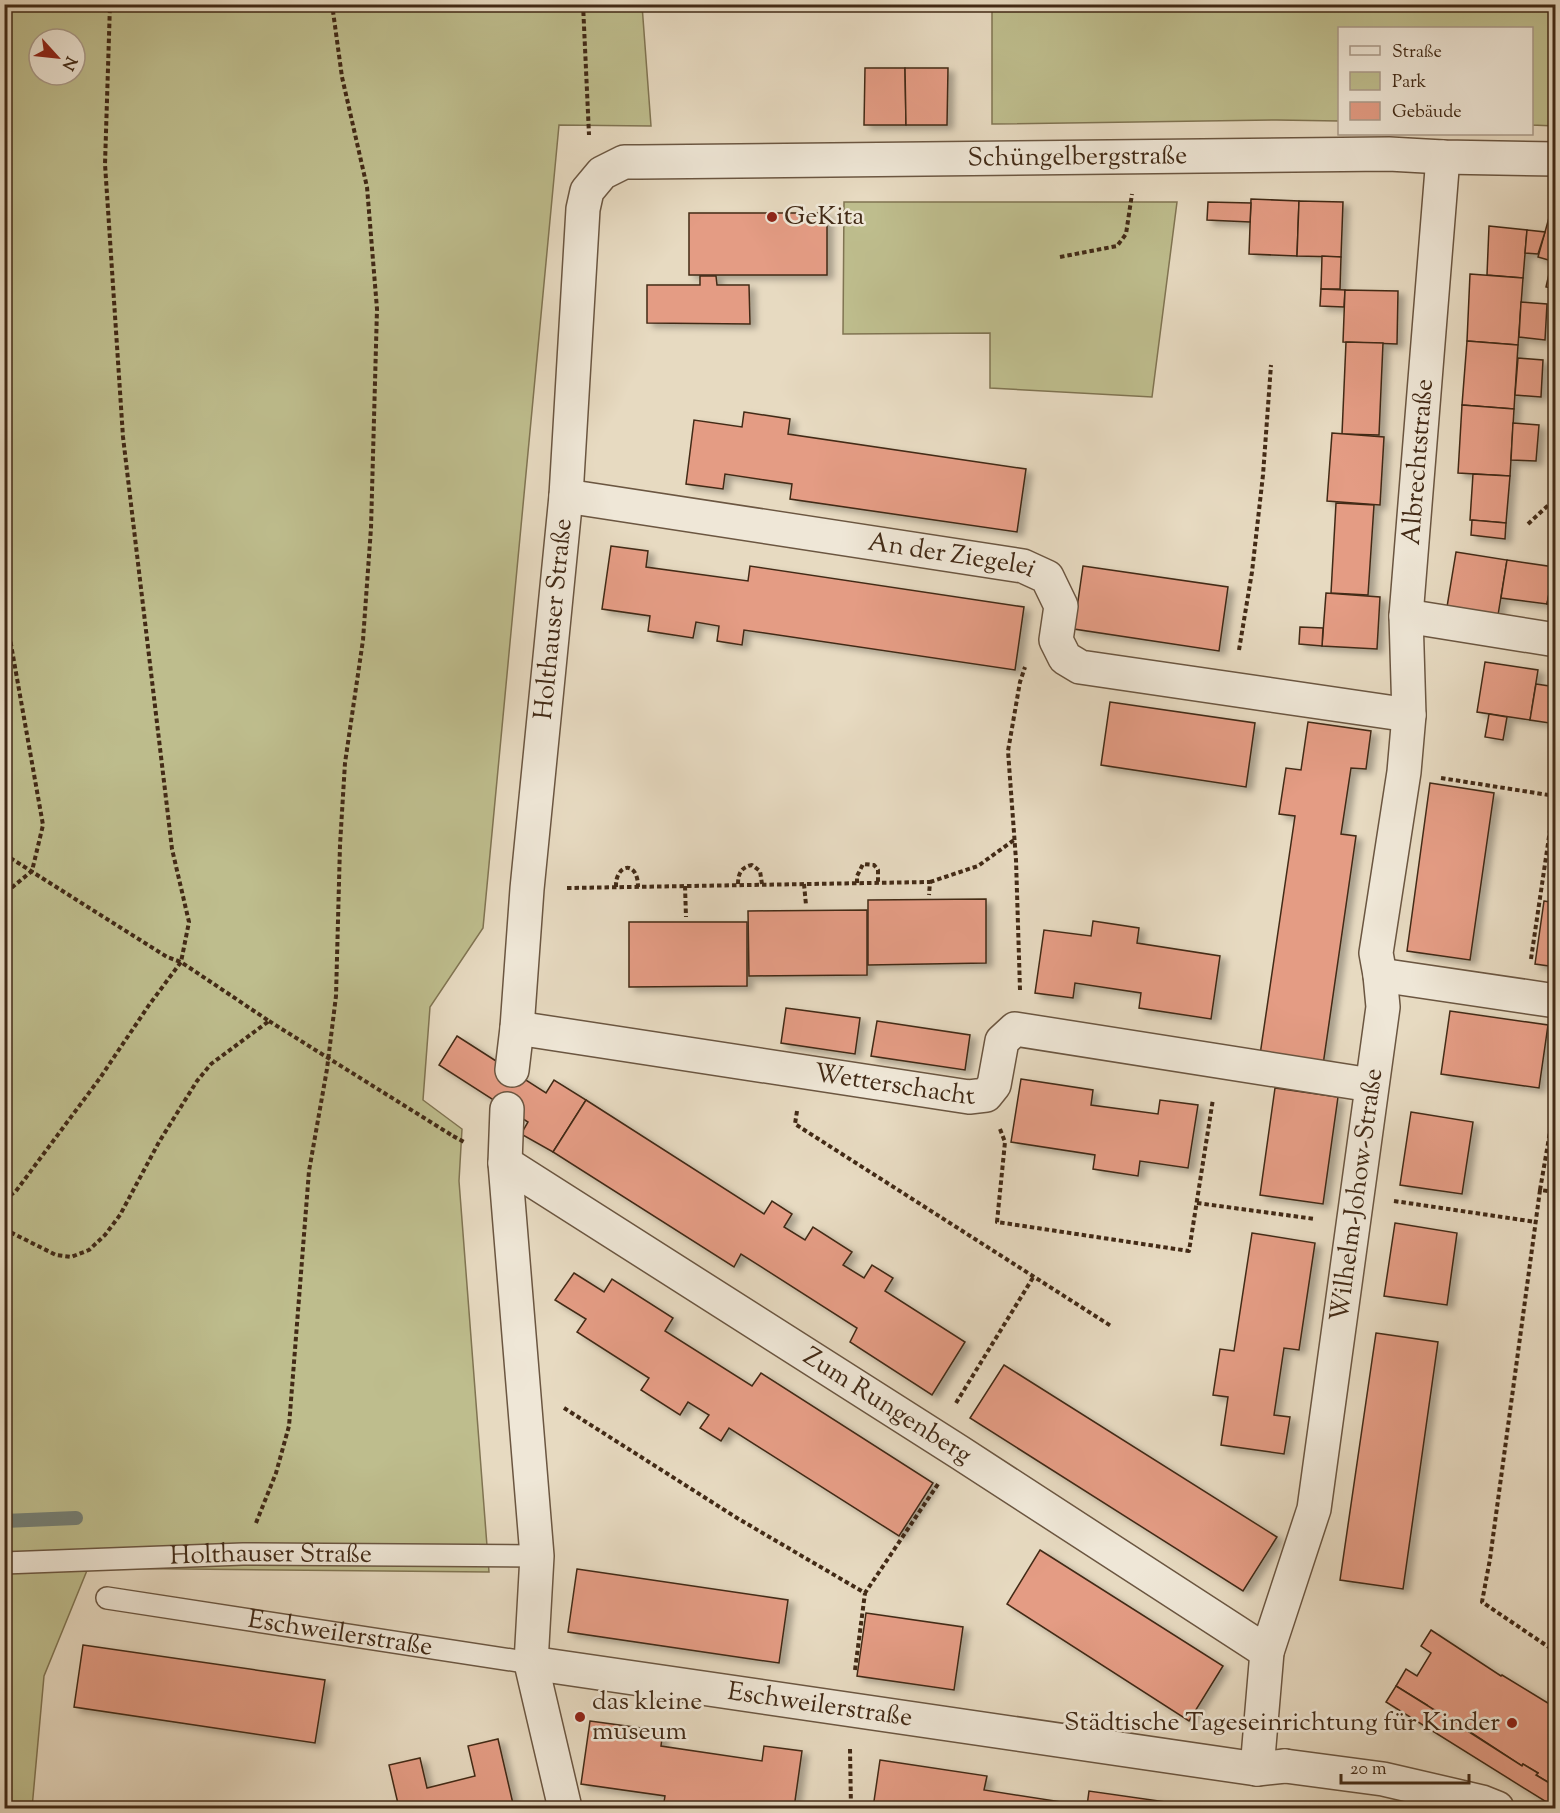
<svg xmlns="http://www.w3.org/2000/svg" width="1560" height="1813" font-family="'Sorts Mill Goudy',serif">
<style>
.green{fill:#bebd8d;stroke:#807452;stroke-width:1.5;fill-rule:evenodd}
.lines{fill:none;stroke-linecap:round;stroke-linejoin:round}
.stream{stroke:#758076;stroke-width:14}
.building{fill:#e49c84;stroke:#422a16;stroke-width:1.5;filter:url(#shadow)}
.service-casing{stroke:#6b5641;stroke-width:24}
.pedestrian-casing{stroke:#6b5641;stroke-width:36}
.minor-casing{stroke:#6b5641;stroke-width:36}
.path{stroke:#422a16;stroke-width:4;stroke-dasharray:4.5 3;stroke-linecap:butt}
.service{stroke:#efe7d7;stroke-width:21}
.pedestrian{stroke:#efe7d7;stroke-width:33}
.minor{stroke:#efe7d7;stroke-width:33}
.path-bridge{stroke:#422a16;stroke-width:4;stroke-dasharray:4.5 3;stroke-linecap:butt}
.poi-dot{fill:#8f2418;stroke:#efe7d7;stroke-width:2}
.labels{text-anchor:middle;dominant-baseline:central;stroke-width:5;stroke-linejoin:round;paint-order:stroke}
.street-label{font-size:26px;fill:#422a16;stroke:#efe7d7}
.poi-label{font-size:26px;fill:#422a16;stroke:#efe7d7;text-anchor:start}
</style>
<defs>
<filter id="shadow"><feDropShadow dx="6" dy="4" stdDeviation="3" flood-color="#0004"/></filter>
</defs>
<rect width="100%" height="100%" fill="#e7dac1"/>
<filter id="stains"><feTurbulence type="fractalNoise" baseFrequency=".00333" numOctaves="4"/><feColorMatrix values="0 0 0 0 .2 0 0 0 0 .09 0 0 0 0 .02 0 0 0 .5 -.17"/></filter>
<radialGradient id="worn" r=".72"><stop offset=".6" stop-color="#630" stop-opacity="0"/><stop offset="1" stop-color="#630" stop-opacity=".3"/></radialGradient>
<!-- green -->
<g class="green">
<path d="M5 5H642L651 126 559 125 483 928 430 1007 423 1100 462 1129 459 1181 489 1572 88 1568 44 1676 32 1808H5ZM39 39H75V75H39Z"/>
<polygon points="992,5 1555,5 1555,126 1532,125 1532,28 1340,28 1339,121 1277,120 992,124"/>
<polygon points="844,202 1177,202 1152,397 990,388 990,333 843,334"/>
</g>
<g class="lines">
<!-- stream -->
<polyline class="stream" points="4,1521 76,1518"/>
</g>
<!-- building -->
<g class="building">
<polygon points="865,68 905,68 906,125 864,125"/>
<polygon points="905,68 948,68 947,125 906,125"/>
<polygon points="1251,199 1299,201 1297,256 1249,254"/>
<polygon points="1299,201 1343,202 1341,257 1297,256"/>
<polygon points="1208,202 1251,203 1250,222 1207,220"/>
<polygon points="1552,207 1556,208 1556,289 1546,287 1552,261 1538,257"/>
<rect x="689" y="213" width="138" height="62"/>
<polygon points="1489,226 1527,230 1523,278 1487,275"/>
<polygon points="1527,230 1545,232 1538,254 1525,253"/>
<polygon points="1322,256 1341,257 1340,289 1321,289"/>
<polygon points="1470,274 1523,278 1518,345 1467,341"/>
<polygon points="700,276 716,276 717,285 749,285 750,324 647,323 647,285 700,285"/>
<polygon points="1321,289 1345,290 1344,307 1320,306"/>
<polygon points="1345,290 1398,291 1397,344 1343,342"/>
<polygon points="1521,302 1547,304 1545,340 1519,337"/>
<polygon points="1467,341 1518,345 1514,409 1462,405"/>
<polygon points="1346,342 1383,343 1379,435 1342,434"/>
<polygon points="1518,358 1543,360 1541,397 1515,395"/>
<polygon points="1462,405 1514,409 1510,476 1458,473"/>
<polygon points="744,412 790,419 788,434 1026,469 1017,532 790,499 792,484 725,474 723,489 686,484 694,420 742,427"/>
<polygon points="1513,423 1539,425 1536,461 1511,460"/>
<polygon points="1332,433 1384,437 1380,505 1327,501"/>
<polygon points="1473,474 1510,476 1506,523 1470,520"/>
<polygon points="1336,503 1374,505 1368,595 1331,593"/>
<polygon points="1472,520 1506,523 1505,539 1471,535"/>
<polygon points="611,546 648,551 646,567 748,581 750,566 1024,607 1015,670 744,630 742,645 717,641 719,626 696,622 693,638 648,631 650,616 602,609"/>
<polygon points="1456,552 1507,560 1498,615 1447,607"/>
<polygon points="1507,560 1554,567 1547,604 1501,598"/>
<polygon points="1083,566 1228,587 1219,651 1074,629"/>
<polygon points="1554,567 1556,567 1556,605 1547,604"/>
<polygon points="1326,593 1380,597 1377,649 1322,646"/>
<polygon points="1300,627 1323,628 1322,646 1299,644"/>
<polygon points="1485,662 1538,670 1530,720 1477,712"/>
<polygon points="1536,684 1556,687 1556,724 1530,720"/>
<polygon points="1110,702 1255,723 1246,787 1101,765"/>
<polygon points="1489,714 1507,717 1503,740 1485,737"/>
<polygon points="1308,722 1371,731 1366,769 1351,768 1341,834 1356,836 1323,1065 1260,1055 1295,816 1279,814 1286,768 1301,770"/>
<polygon points="1430,783 1494,793 1470,960 1407,951"/>
<polygon points="986,899 986,963 868,965 868,900"/>
<polygon points="1544,901 1556,903 1556,967 1535,964"/>
<polygon points="867,910 867,975 749,976 748,911"/>
<polygon points="1093,921 1139,928 1137,943 1220,956 1211,1019 1139,1008 1141,993 1075,983 1073,998 1035,993 1044,930 1091,936"/>
<polygon points="629,922 747,922 747,986 629,987"/>
<polygon points="786,1008 860,1018 855,1054 781,1043"/>
<polygon points="1450,1011 1548,1025 1539,1088 1441,1074"/>
<polygon points="877,1021 970,1035 965,1070 871,1056"/>
<polygon points="457,1036 546,1093 554,1080 586,1100 553,1152 521,1134 528,1122 439,1065"/>
<polygon points="1021,1079 1093,1090 1091,1105 1158,1114 1160,1100 1198,1105 1188,1168 1140,1161 1138,1176 1093,1169 1095,1155 1011,1142"/>
<polygon points="1275,1088 1338,1097 1323,1204 1260,1195"/>
<polygon points="586,1100 764,1214 772,1201 792,1214 784,1227 805,1240 813,1227 852,1252 843,1265 864,1278 872,1265 893,1278 885,1291 965,1342 932,1395 850,1342 857,1328 741,1254 734,1267 553,1152"/>
<polygon points="1411,1112 1473,1122 1462,1194 1400,1185"/>
<polygon points="1395,1223 1457,1233 1447,1305 1384,1296"/>
<polygon points="1252,1233 1315,1243 1299,1350 1284,1348 1274,1415 1290,1417 1284,1454 1221,1445 1228,1397 1213,1395 1220,1349 1234,1351"/>
<polygon points="574,1273 604,1292 612,1279 673,1318 665,1331 752,1386 761,1373 933,1483 899,1536 729,1428 721,1441 700,1428 709,1415 688,1402 680,1415 641,1390 649,1378 577,1332 586,1319 555,1300"/>
<polygon points="1376,1333 1438,1342 1403,1589 1340,1580"/>
<polygon points="1004,1365 1277,1537 1243,1591 970,1418"/>
<polygon points="1040,1550 1223,1666 1189,1721 1007,1604"/>
<polygon points="577,1569 788,1600 779,1663 568,1632"/>
<polygon points="866,1613 963,1627 954,1690 857,1676"/>
<polygon points="1431,1630 1501,1676 1502,1675 1556,1708 1556,1787 1536,1775 1538,1773 1523,1764 1522,1766 1452,1720 1447,1727 1442,1724 1417,1721 1427,1705 1396,1686 1406,1669 1417,1676 1431,1653 1421,1646"/>
<polygon points="83,1645 325,1680 315,1743 74,1707"/>
<polygon points="1396,1686 1449,1719 1452,1720 1466,1728 1466,1730 1522,1766 1523,1764 1538,1773 1536,1775 1556,1787 1556,1808 1386,1702"/>
<polygon points="590,1721 663,1731 661,1746 762,1761 764,1746 802,1751 794,1808 734,1808 735,1806 710,1802 709,1808 663,1808 665,1796 581,1784"/>
<polygon points="498,1739 514,1808 399,1808 389,1765 420,1758 427,1788 475,1776 468,1746"/>
<polygon points="880,1760 987,1776 984,1790 1087,1806 1089,1791 1208,1808 873,1808"/>
</g>
<g class="lines">
<!-- service casing -->
<g class="service-casing">
<g id="service">
<path id="s1" d="M4 1563 243 1554 537 1556"/>
<path id="s2" d="M107 1598 531 1663"/>
</g>
</g>
<!-- pedestrian casing -->
<g class="pedestrian-casing">
<polyline id="pedestrian" points="1285,1766 1383,1779 1482,1802 1497,1808"/>
</g>
<!-- minor casing -->
<g class="minor-casing">
<g id="minor">
<path id="s3" d="M566 496 1023 566 1047 577 1061 606 1056 640 1065 658 1080 667 1409 715"/>
<polyline points="1406,616 1556,640"/>
<polyline points="1380,975 1556,1001"/>
<path id="s4" d="M517 1028 969 1097 986 1095 994 1085 1002 1041 1015 1029 1371 1085"/>
<path id="s5" d="M512 1070 517 1028 527 889 566 496 583 209 587 191 602 173 624 162H639L1389 154 1443 157 1556 159"/>
<polyline points="507,1109 505,1163 537,1556 531,1663 565,1808"/>
<path id="s6" d="M505 1163 959 1452 1267 1652"/>
<path id="s7" d="M531 1663 1257 1769 1285 1766"/>
<path id="s8" d="M1257 1769 1267 1652 1314 1509 1383 1007 1380 975 1376 953 1404 772 1409 715 1406 616 1443 157"/>
</g>
</g>
<!-- path -->
<g class="path">
<polyline points="583,4 589,135"/>
<polyline points="1060,257 1117,246 1126,234 1132,194"/>
<polyline points="1528,524 1556,498"/>
<polyline points="4,605 43,825 32,871 4,894"/>
<polyline points="1239,650 1252,572 1263,475 1271,365"/>
<polyline points="1441,778 1555,796"/>
<polyline points="4,854 167,957 181,962 269,1021 211,1064 197,1081 159,1142 120,1215 105,1235 89,1250 71,1257 56,1255 4,1229"/>
<polyline points="930,882 978,866 1014,840"/>
<polyline points="857,883 857,876 863,864 874,865 878,870 878,882"/>
<path d="M738 884C738 874 741 867 752 865L760 871 762 884"/>
<polyline points="804,884 806,905"/>
<polyline points="685,886 686,917"/>
<path d="M616 887C615 864 638 859 638 887"/>
<polyline points="567,888 930,882 929,895"/>
<polyline points="1531,959 1555,796"/>
<polyline points="1020,990 1016,860 1008,751 1020,682 1025,667"/>
<polyline points="1556,1097 1540,1190 1556,1192"/>
<polyline points="797,1111 795,1124 1111,1326"/>
<polyline points="1000,1129 1005,1142 997,1222 1189,1251 1213,1099"/>
<polyline points="453,1136 466,1143"/>
<polyline points="1540,1190 1490,1559 1482,1602 1556,1652"/>
<polyline points="4,1200 16,1191 100,1078 149,1005 181,962 189,922 172,849 123,437 105,164 110,4"/>
<polyline points="1394,1201 1536,1222"/>
<polyline points="1197,1203 1315,1219"/>
<polyline points="956,1403 1034,1276"/>
<polyline points="564,1408 737,1518 865,1593 938,1484"/>
<polyline points="256,1523 276,1473 289,1426 309,1171 327,1069 336,996 340,845 345,763 363,640 371,528 377,309 367,187 342,77 332,4"/>
<polyline points="855,1670 865,1593"/>
<polyline points="850,1749 851,1808"/>
</g>
<!-- service -->
<use href="#service" class="service"/>
<!-- pedestrian -->
<use href="#pedestrian" class="pedestrian"/>
<!-- minor -->
<use href="#minor" class="minor"/>
<!-- path-bridge -->
<polyline class="path-bridge" points="269,1021 453,1136"/>
</g>
<!-- markers -->
<g class="poi-dot">
<circle cx="772" cy="217" r="6"/>
<circle cx="580" cy="1717" r="6"/>
<circle cx="1512" cy="1723" r="6"/>
</g>
<g class="labels">
<!-- street labels -->
<g class="street-label">
<text stroke="none"><textPath href="#s5" startOffset="1384">Schüngelbergstraße</textPath></text>
<text stroke="none"><textPath href="#s8" startOffset="1323">Albrechtstraße</textPath></text>
<text stroke="none"><textPath href="#s3" startOffset="390">An der Ziegelei</textPath></text>
<text stroke="none"><textPath href="#s5" startOffset="453">Holthauser Straße</textPath></text>
<text stroke="none"><textPath href="#s4" startOffset="382">Wetterschacht</textPath></text>
<text stroke="none"><textPath href="#s8" startOffset="585">Wilhelm-Johow-Straße</textPath></text>
<text stroke="none"><textPath href="#s6" startOffset="453">Zum Rungenberg</textPath></text>
<text stroke="none"><textPath href="#s1" startOffset="267">Holthauser Straße</textPath></text>
<text stroke="none"><textPath href="#s2" startOffset="236">Eschweilerstraße</textPath></text>
<text stroke="none"><textPath href="#s7" startOffset="292">Eschweilerstraße</textPath></text>
</g>
<!-- poi labels -->
<g class="poi-label">
<text x="784" y="217">GeKita</text>
<text x="592" y="1702">das kleine<tspan x="592" dy="30">museum</tspan></text>
<text x="1500" y="1723" text-anchor="end">Städtische Tageseinrichtung für Kinder</text>
</g>
</g>
<!-- margin -->
<rect width="1560" height="1813" fill="none" stroke="#e7dac1" stroke-width="24"/>
<rect x="6" y="6" width="1548" height="1801" fill="none" stroke="#422a16" stroke-width="3"/>
<rect x="12" y="12" width="1536" height="1789" fill="none" stroke="#422a16" stroke-width="1.5"/>
<!-- legend -->
<rect x="1338" y="27" width="195" height="108" fill="#efe7d7" stroke="#aa9b8a" stroke-width="1.5"/>
<rect x="1350" y="46" width="30" height="9" fill="#efe7d7" stroke="#aa9b8a" stroke-width="1.5"/>
<text x="1392" y="57" font-size="18" fill="#422a16">Straße</text>
<rect x="1350" y="72" width="30" height="18" fill="#bebd8d" stroke="#aa9b8a" stroke-width="1.5"/>
<text x="1392" y="87" font-size="18" fill="#422a16">Park</text>
<rect x="1350" y="102" width="30" height="18" fill="#e49c84" stroke="#aa9b8a" stroke-width="1.5"/>
<text x="1392" y="117" font-size="18" fill="#422a16">Gebäude</text>
<!-- north arrow -->
<g transform="translate(57 57) rotate(117)"><circle r="28" fill="#efe7d7" stroke="#aa9b8a" stroke-width="1.5"/>
<path d="M0-4.5L10 22L0 15L-10 22Z" fill="#8f2418"/>
<text y="-9" font-size="16" font-weight="bold" text-anchor="middle" fill="#422a16">N</text>
</g>
<!-- scale -->
<path d="M1341 1774v9h128v-9" fill="none" stroke="#422a16" stroke-width="3"/>
<text x="1350" y="1774" font-size="18" fill="#422a16" stroke="#efe7d7" stroke-width="4.5" paint-order="stroke">20 m</text>
<rect width="100%" height="100%" filter="url(#stains)"/>
<rect width="100%" height="100%" fill="url(#worn)"/>
</svg>
